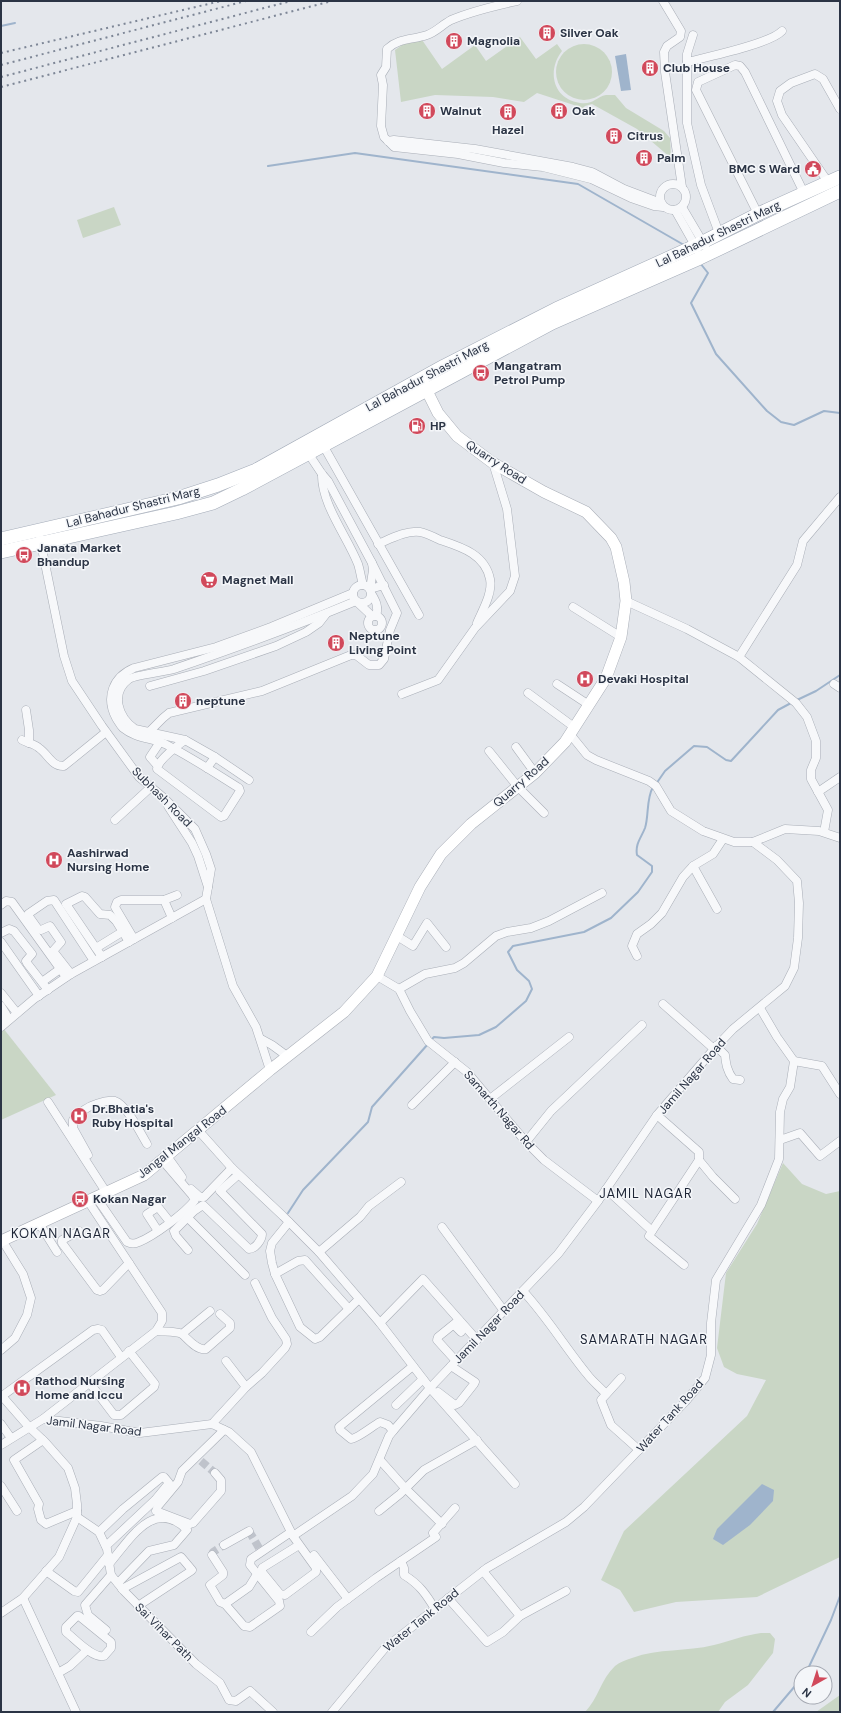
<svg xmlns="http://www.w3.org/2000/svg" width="841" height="1713" font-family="'DM Sans',sans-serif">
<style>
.green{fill:#c9d6c5}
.water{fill:#9fb4cc}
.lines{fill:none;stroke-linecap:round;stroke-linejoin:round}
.stream{stroke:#9fb4cc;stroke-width:2}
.street-tunnel{stroke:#bfc3cb;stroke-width:8;stroke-dasharray:8 4;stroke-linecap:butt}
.street-casing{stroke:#a9aeb7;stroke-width:9}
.secondary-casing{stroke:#a9aeb7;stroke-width:12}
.primary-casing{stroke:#a3abb8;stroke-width:14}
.street{stroke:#f7f8fa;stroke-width:8}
.secondary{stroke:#fff;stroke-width:11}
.primary{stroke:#fff;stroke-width:13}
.rail{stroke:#7d8696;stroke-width:2;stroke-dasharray:2 4;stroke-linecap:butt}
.labels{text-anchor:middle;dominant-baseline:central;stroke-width:3;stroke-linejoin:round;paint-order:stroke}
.poi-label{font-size:12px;font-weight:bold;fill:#2b3445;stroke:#f4f6f9;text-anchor:start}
.street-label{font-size:12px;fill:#2b3445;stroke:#f4f6f9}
.neighbourhood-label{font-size:13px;letter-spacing:1px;fill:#1d2536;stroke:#f4f6f9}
</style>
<rect width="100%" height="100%" fill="#e4e7ec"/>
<!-- green -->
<g class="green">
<path d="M418 34 442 69 475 45 486 61 520 37 536 59 557 44 562 51C547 70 552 99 580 103 593 105 596 97 606 95 609 95 612 95 615 95L626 108 664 131 670 138 671 158 637 129 592 104 585 106 583 108 537 93 524 102 493 97 435 95 401 102 395 50Z"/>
<circle cx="584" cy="72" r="28"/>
<polygon points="114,207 121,225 83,238 77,220"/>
<polygon points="3,1028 56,1095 1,1120 1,1031"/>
<polygon points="783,1163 802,1184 826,1194 840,1191 840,1557 757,1597 676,1602 634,1612 620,1590 601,1580 624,1531 747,1416 766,1380 737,1374 724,1367 717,1348 726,1273 757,1224"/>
<path d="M761 1633H770L775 1639 773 1653 748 1685 725 1702 718 1712H585C598 1699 601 1679 615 1666 620 1662 626 1660 632 1658 659 1648 686 1652 714 1645 730 1641 745 1635 761 1633Z"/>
<polygon points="840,1695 840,1712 816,1712"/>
</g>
<!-- water -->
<g class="water">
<polygon points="626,54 631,90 621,91 615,56"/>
<polygon points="762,1484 774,1490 773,1501 750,1525 723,1545 713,1539 717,1529"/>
</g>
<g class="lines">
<!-- stream -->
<g class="stream">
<polyline points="1,26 15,23"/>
<polyline points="268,166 355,153 578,184 684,245"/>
<polyline points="700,263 708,273 691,303 716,354 767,411 781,422 794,425 824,411 840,413"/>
<polyline points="797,700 816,691 840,675"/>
<polyline points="656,784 665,771 694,746 707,747 726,760 731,761 778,710 791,703"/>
<path d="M430 1041 434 1037 444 1038 479 1035 496 1027 526 1001 532 989 529 981 517 970 508 952 513 946 584 932 611 918 638 892 652 872V866L637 855C635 844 641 838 645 828 649 816 646 799 653 787"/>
<polyline points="288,1213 303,1190 368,1122 372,1107 428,1044"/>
<polyline points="806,1673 831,1620 840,1596"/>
<polyline points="773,1712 801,1679"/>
</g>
<!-- street-tunnel -->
<g class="street-tunnel">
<polyline points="201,1461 215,1473"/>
<polyline points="249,1531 259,1548"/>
<polyline points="212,1555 213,1552 224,1545"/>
</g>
<!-- street casing -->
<g class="street-casing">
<g id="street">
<path d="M517 1C494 6 472 11 451 20 443 24 436 32 427 35 412 40 399 38 387 49L386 67 381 75 383 85 381 126 384 137 394 147 458 154 504 163 543 167 591 179 631 198 654 206 663 207"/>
<polyline points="663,1 681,31 680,37 667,46 664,52 665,72 682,187"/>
<polyline points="693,35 687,54 687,123 701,185 719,233"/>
<path d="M687 62C707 57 770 44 782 31"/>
<polyline points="388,141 394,140 475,149 573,167 592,172 624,189 661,203"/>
<polyline points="828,182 782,115 777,101 780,91 791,83 815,74 823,79 840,109"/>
<circle cx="673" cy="197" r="13"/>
<polyline points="682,207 705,246"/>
<polyline points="675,210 697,249"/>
<polyline points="758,214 696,90 698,82 735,65 740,66 745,72 804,193"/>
<polyline points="323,445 419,615"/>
<polyline points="308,453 322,474 328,481 372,563 373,570 370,589 384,585"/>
<path d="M322 474C321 504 347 536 358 564 360 570 361 578 363 585"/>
<polyline points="40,539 64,656 72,681 102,726 139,777 164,798 195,829 206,854 211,869 206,899 233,986 256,1027 270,1070"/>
<path d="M378 544C390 539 407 530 420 532 426 533 434 537 440 540 461 547 485 554 490 579 493 593 482 611 477 623"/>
<circle cx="362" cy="594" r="9"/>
<path d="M371 593C376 601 379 607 376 616"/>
<polyline points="626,601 687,629 739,657 796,703 807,717 816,741 816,758 811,770 811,779 828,810 824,832"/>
<polyline points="573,607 621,637"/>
<circle cx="375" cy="623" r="7"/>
<polyline points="739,657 797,565 803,541 840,497"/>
<polyline points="557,684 589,705"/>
<polyline points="834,684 840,688"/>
<polyline points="150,686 204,671 276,646 306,632 319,623 326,614"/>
<polyline points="528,693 574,727"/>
<polyline points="402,694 438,680 475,628 510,591 515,576 507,509 493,463"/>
<polyline points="26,710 29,730 29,743"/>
<polyline points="147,734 163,718 169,713 262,691 351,655 356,655 369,665 379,665 384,659 390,630 397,613 372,563"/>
<polyline points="570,734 587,755 596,760 649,781 656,786 671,811 703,831 734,842 753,842 785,829 819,831 840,838"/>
<path d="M22 740C27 743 35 744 39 748 48 754 52 767 64 766L106 732"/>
<path d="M185 740C177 746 158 760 157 769L221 817 224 816 240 791 239 788C215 773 191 757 165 744 151 738 135 738 123 728 120 725 118 721 116 718 105 697 113 677 134 668L216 647 271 627 353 593"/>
<polyline points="516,747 535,773"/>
<polyline points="489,751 518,787 544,813"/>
<polyline points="215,757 249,780"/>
<polyline points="157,765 150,757 160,742"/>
<path d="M207 768 215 757 185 740 135 729C118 717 110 693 129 679 135 675 164 672 174 669 235 648 296 626 356 601L372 616"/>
<polyline points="818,792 840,777"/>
<polyline points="168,806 192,843 198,856 208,887"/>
<polyline points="115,820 151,787"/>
<polyline points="693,866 717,909"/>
<polyline points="164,900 172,918"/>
<polyline points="1,905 6,901 12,902 66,977"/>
<polyline points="1,933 9,929 14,931 32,954 26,961 27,963 48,990"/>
<polyline points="397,936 413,946 427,923 446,947"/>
<polyline points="134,939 115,907 117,902 121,900 164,900 177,895"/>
<polyline points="1,942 39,996"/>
<polyline points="96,948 122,932"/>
<polyline points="637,956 632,946 637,934 651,924 662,913 683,877 693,866 713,854 723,839"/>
<polyline points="102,957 66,904 82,896 85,897 100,914 110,915 116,921 129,942"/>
<polyline points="71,974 53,951 61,942 50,926 41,930 38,929 28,915 28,914 47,901 54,900 94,961"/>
<polyline points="377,976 399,989 410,1011 428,1041 467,1072 526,1142 544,1160 598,1201"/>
<polyline points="42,982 60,969"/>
<polyline points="399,989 425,974 455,968 464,963 496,936 507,932 531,928 549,921 602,893"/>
<polyline points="1,993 17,1013"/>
<polyline points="663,1004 714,1049"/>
<polyline points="1,1006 6,1014 1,1018"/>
<polyline points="1,1027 34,999 71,974 206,899"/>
<polyline points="261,1039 272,1045 287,1056"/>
<path d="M716 1046 725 1055C726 1064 727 1071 733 1079L740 1080"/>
<polyline points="794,1061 822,1066 840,1094"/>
<polyline points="490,1099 569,1037"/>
<polyline points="48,1102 106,1192"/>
<polyline points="412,1105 455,1062"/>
<polyline points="198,1130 232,1168 283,1216 319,1252 380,1323 430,1388 515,1484"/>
<polyline points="780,1140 800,1133 820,1156 840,1141"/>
<polyline points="526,1142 551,1111 642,1025"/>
<polyline points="167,1156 182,1177"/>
<path d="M84 1157 88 1155 73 1128V1120C80 1112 86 1107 96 1104 102 1102 109 1100 115 1101 126 1104 141 1134 147 1144"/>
<polyline points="699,1160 713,1177 735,1199"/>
<polyline points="191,1189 200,1197 204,1197 232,1168"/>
<polyline points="606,1189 652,1231 649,1236 684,1265"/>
<path d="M96 1197 127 1242C131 1244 135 1244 139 1242 154 1236 185 1213 195 1200L192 1195 162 1160"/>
<polyline points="188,1218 245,1275"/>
<polyline points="289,1222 272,1243 270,1251 272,1263 275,1274 300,1327 315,1339 320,1337 359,1299"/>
<polyline points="39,1223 57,1252"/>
<polyline points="442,1227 504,1311"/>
<polyline points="79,1231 62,1240 62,1243 97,1290 100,1291 103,1290 129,1263"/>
<polyline points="158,1231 147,1214 158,1207 170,1222"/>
<polyline points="652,1231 699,1160 699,1152 657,1115"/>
<path d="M188 1250 176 1236 174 1231 194 1211 203 1205 249 1249C255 1249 262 1240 262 1234L220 1191 238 1175"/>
<polyline points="319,1252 360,1217 369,1206 401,1182"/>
<polyline points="275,1274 298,1261 305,1260 349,1309"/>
<path d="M523 1291C547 1317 565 1347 587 1374 592 1381 600 1387 606 1394"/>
<polyline points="380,1323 423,1279 477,1340"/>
<polyline points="454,1325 461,1332"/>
<path d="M156 1331C164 1332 176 1331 182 1334L210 1311"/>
<path d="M182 1334C188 1339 197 1351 206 1349L230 1328V1323L220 1314"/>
<polyline points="1,1350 15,1338 27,1315 31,1298 23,1274 2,1240"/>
<polyline points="456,1361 437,1340 438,1337 459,1320"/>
<polyline points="621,1378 601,1400 611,1425 639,1450"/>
<polyline points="89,1382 114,1415 121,1415 154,1387 155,1384 129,1351"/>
<polyline points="246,1387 262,1373 285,1348 287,1344 286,1339 272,1318 255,1283"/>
<polyline points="438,1392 455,1405 459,1403 474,1384 475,1382 451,1366"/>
<polyline points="1,1395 29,1427 45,1442 68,1468 75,1488 77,1504 77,1517 59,1557 23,1598 1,1613"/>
<polyline points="2,1396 93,1330 98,1329 102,1330 121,1357"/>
<polyline points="396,1405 423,1379"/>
<polyline points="43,1419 156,1331 162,1321 162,1313 88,1201"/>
<polyline points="1,1424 11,1438"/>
<polyline points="212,1424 246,1387 226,1361"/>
<path d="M393 1431 388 1425 380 1422C374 1425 357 1439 351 1439L340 1430 339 1427 413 1366"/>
<polyline points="43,1440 14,1460 39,1504 38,1509 41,1520 46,1524 77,1511"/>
<polyline points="1,1445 43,1419 101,1426 140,1433 212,1424 229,1432 251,1452 293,1536 352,1496 373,1474 389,1436 393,1431 430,1388 558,1254 598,1201 657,1115 714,1049 733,1029 785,986 794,968 798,938 799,903 797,881 777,860 753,842"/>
<polyline points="380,1460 405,1488 442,1524"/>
<polyline points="215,1473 221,1480 221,1491 193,1523 190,1524 156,1511 158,1506 178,1482 182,1471 224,1430"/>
<polyline points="1,1486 17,1511"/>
<polyline points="379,1511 400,1494 424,1470 477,1440"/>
<polyline points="77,1517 99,1532 107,1549 111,1575 124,1591 196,1664 220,1683 229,1700 236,1701 250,1691 273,1712"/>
<polyline points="99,1532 123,1509 162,1477 164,1477 169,1483 155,1500 106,1546"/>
<polyline points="293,1536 316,1568 316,1572 285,1595 280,1594 262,1572 262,1568 299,1545"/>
<polyline points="224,1545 249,1531"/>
<polyline points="212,1555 223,1572 223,1575 210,1585 220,1602 225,1604 244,1626 250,1627 280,1606 279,1601 250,1565 251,1559 291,1532"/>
<polyline points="314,1555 348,1599"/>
<path d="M401 1561 404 1568V1575C419 1584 426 1594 435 1609"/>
<path d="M109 1564C129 1541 154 1496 187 1530L174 1545 149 1551 118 1583"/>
<polyline points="46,1571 74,1591 78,1592 108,1555"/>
<polyline points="483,1571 520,1616"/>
<polyline points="122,1589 181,1557 192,1570 191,1571 138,1606"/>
<polyline points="23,1598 76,1712"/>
<polyline points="448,1598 487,1642 503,1632 520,1616 566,1591"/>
<polyline points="225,1604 249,1587 257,1574"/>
<path d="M77 1616H79L111 1642V1648L104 1656C93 1659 75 1639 66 1632V1627Z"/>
<polyline points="106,1630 88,1615 85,1605 111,1575"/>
<polyline points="311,1632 337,1607 376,1578 436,1537 433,1533 455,1508"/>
<polyline points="58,1673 70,1666 87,1650"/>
<polyline points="332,1712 385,1648 487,1568 566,1522 584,1507 685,1402 705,1378 711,1355 711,1323 716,1280 761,1205 779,1159 780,1112 783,1099 790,1087 794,1061 777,1037 760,1008"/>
</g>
</g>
<!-- secondary casing -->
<g class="secondary-casing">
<polyline id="secondary" points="1,1241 144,1175 270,1070 344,1012 377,976 420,887 441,854 471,824 535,773 565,742 606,678 621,637 626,601 624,582 616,547 611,538 586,512 544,492 493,463 457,436 438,413 423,383"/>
</g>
<!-- primary casing -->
<g class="primary-casing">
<g id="primary">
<polyline points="1,539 178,498 218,485 256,470 444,366 556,309 695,246 758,214 840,177"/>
<polyline points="1,552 176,513 213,503 242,489 552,323 700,258 840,191"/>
</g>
</g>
<!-- street -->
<use href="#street" class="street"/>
<!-- secondary -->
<use href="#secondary" class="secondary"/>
<!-- primary -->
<use href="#primary" class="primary"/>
<!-- rail -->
<g class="rail">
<polyline points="1,53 221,1"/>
<polyline points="1,65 246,1"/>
<polyline points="1,77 291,1"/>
<polyline points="1,87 332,1"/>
</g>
</g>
<!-- icons -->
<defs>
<g id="building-disc" transform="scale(0.9)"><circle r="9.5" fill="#d1495b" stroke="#f4f6f9"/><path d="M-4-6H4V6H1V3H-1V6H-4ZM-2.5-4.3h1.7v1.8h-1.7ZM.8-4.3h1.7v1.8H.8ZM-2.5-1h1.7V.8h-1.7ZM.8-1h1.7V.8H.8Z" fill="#fff"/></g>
<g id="civic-disc" transform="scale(0.9)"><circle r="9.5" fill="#d1495b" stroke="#f4f6f9"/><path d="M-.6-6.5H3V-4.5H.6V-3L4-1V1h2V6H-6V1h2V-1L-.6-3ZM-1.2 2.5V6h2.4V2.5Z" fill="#fff"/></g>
<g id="bus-disc" transform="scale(0.9)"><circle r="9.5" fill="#d1495b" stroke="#f4f6f9"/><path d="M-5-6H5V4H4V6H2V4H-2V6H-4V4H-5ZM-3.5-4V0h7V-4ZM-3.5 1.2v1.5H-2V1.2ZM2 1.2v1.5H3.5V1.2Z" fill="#fff"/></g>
<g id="fuel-disc" transform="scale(0.9)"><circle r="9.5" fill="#d1495b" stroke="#f4f6f9"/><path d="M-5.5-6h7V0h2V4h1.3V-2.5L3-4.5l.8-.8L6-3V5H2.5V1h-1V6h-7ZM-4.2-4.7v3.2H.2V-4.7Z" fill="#fff"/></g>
<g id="supermarket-disc" transform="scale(0.9)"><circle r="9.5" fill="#d1495b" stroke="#f4f6f9"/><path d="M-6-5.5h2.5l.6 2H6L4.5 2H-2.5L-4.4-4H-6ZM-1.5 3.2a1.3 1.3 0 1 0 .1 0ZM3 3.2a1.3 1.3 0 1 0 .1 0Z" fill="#fff"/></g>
<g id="hospital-disc" transform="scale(0.9)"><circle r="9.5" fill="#d1495b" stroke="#f4f6f9"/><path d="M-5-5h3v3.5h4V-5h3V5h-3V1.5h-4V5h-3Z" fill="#fff"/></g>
</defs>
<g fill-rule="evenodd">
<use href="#building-disc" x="547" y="33"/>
<use href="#building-disc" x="454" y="41"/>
<use href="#building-disc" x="650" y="68"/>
<use href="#building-disc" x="427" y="111"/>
<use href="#building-disc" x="559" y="111"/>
<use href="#building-disc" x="508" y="112"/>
<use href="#building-disc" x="614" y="136"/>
<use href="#building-disc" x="644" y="158"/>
<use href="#civic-disc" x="813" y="169"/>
<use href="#bus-disc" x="481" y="373"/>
<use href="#fuel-disc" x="417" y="426"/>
<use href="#bus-disc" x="24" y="555"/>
<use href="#supermarket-disc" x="209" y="580"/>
<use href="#building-disc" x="336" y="643"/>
<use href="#hospital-disc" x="585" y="679"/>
<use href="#building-disc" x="183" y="701"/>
<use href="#hospital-disc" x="54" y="860"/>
<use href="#hospital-disc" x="79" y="1116"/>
<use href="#bus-disc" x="80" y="1199"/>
<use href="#hospital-disc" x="22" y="1388"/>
</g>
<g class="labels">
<!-- poi labels -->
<g class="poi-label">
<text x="560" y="33">Silver Oak</text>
<text x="467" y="41">Magnolia</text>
<text x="663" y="68">Club House</text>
<text x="440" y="111">Walnut</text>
<text x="572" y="111">Oak</text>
<text x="508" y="130" text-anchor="middle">Hazel</text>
<text x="627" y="136">Citrus</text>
<text x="657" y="158">Palm</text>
<text x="800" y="169" text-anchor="end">BMC S Ward</text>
<text x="494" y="366">Mangatram<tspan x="494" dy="14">Petrol Pump</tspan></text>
<text x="430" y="426">HP</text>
<text x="37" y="548">Janata Market<tspan x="37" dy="14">Bhandup</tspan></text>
<text x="222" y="580">Magnet Mall</text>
<text x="349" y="636">Neptune<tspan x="349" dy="14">Living Point</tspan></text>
<text x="598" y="679">Devaki Hospital</text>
<text x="196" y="701">neptune</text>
<text x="67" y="853">Aashirwad<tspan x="67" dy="14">Nursing Home</tspan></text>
<text x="92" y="1109">Dr.Bhatia's<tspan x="92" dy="14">Ruby Hospital</tspan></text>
<text x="93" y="1199">Kokan Nagar</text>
<text x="35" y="1381">Rathod Nursing<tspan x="35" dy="14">Home and Iccu</tspan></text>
</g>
<!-- street labels -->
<g class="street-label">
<text transform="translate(718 234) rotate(-26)">Lal Bahadur Shastri Marg</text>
<text transform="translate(427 376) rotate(-28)">Lal Bahadur Shastri Marg</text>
<text transform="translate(496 462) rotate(33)">Quarry Road</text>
<text transform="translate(133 507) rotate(-14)">Lal Bahadur Shastri Marg</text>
<text transform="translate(521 782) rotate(-41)">Quarry Road</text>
<text transform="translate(162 797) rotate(45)">Subhash Road</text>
<text transform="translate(692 1076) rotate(-49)">Jamil Nagar Road</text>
<text transform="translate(499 1110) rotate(49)">Samarth Nagar Rd</text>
<text transform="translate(182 1142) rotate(-38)">Jangal Mangal Road</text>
<text transform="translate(489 1327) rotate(-46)">Jamil Nagar Road</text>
<text transform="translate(670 1416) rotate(-48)">Water Tank Road</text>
<text transform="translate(94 1426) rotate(7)">Jamil Nagar Road</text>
<text transform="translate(421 1620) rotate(-39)">Water Tank Road</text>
<text transform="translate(164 1632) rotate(45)">Sai Vihar Path</text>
</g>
<!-- neighbourhood labels -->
<g class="neighbourhood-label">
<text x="646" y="1193">JAMIL NAGAR</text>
<text x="61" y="1233">KOKAN NAGAR</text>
<text x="644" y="1339">SAMARATH NAGAR</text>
</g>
</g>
<!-- border -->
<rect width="841" height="1713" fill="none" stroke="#2b3445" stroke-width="4"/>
<!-- north arrow -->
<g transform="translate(813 1685) rotate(219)"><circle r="19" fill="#f4f6f9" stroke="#a4a8b1"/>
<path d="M0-3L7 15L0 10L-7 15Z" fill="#d1495b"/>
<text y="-6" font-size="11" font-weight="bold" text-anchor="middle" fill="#2b3445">N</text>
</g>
</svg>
